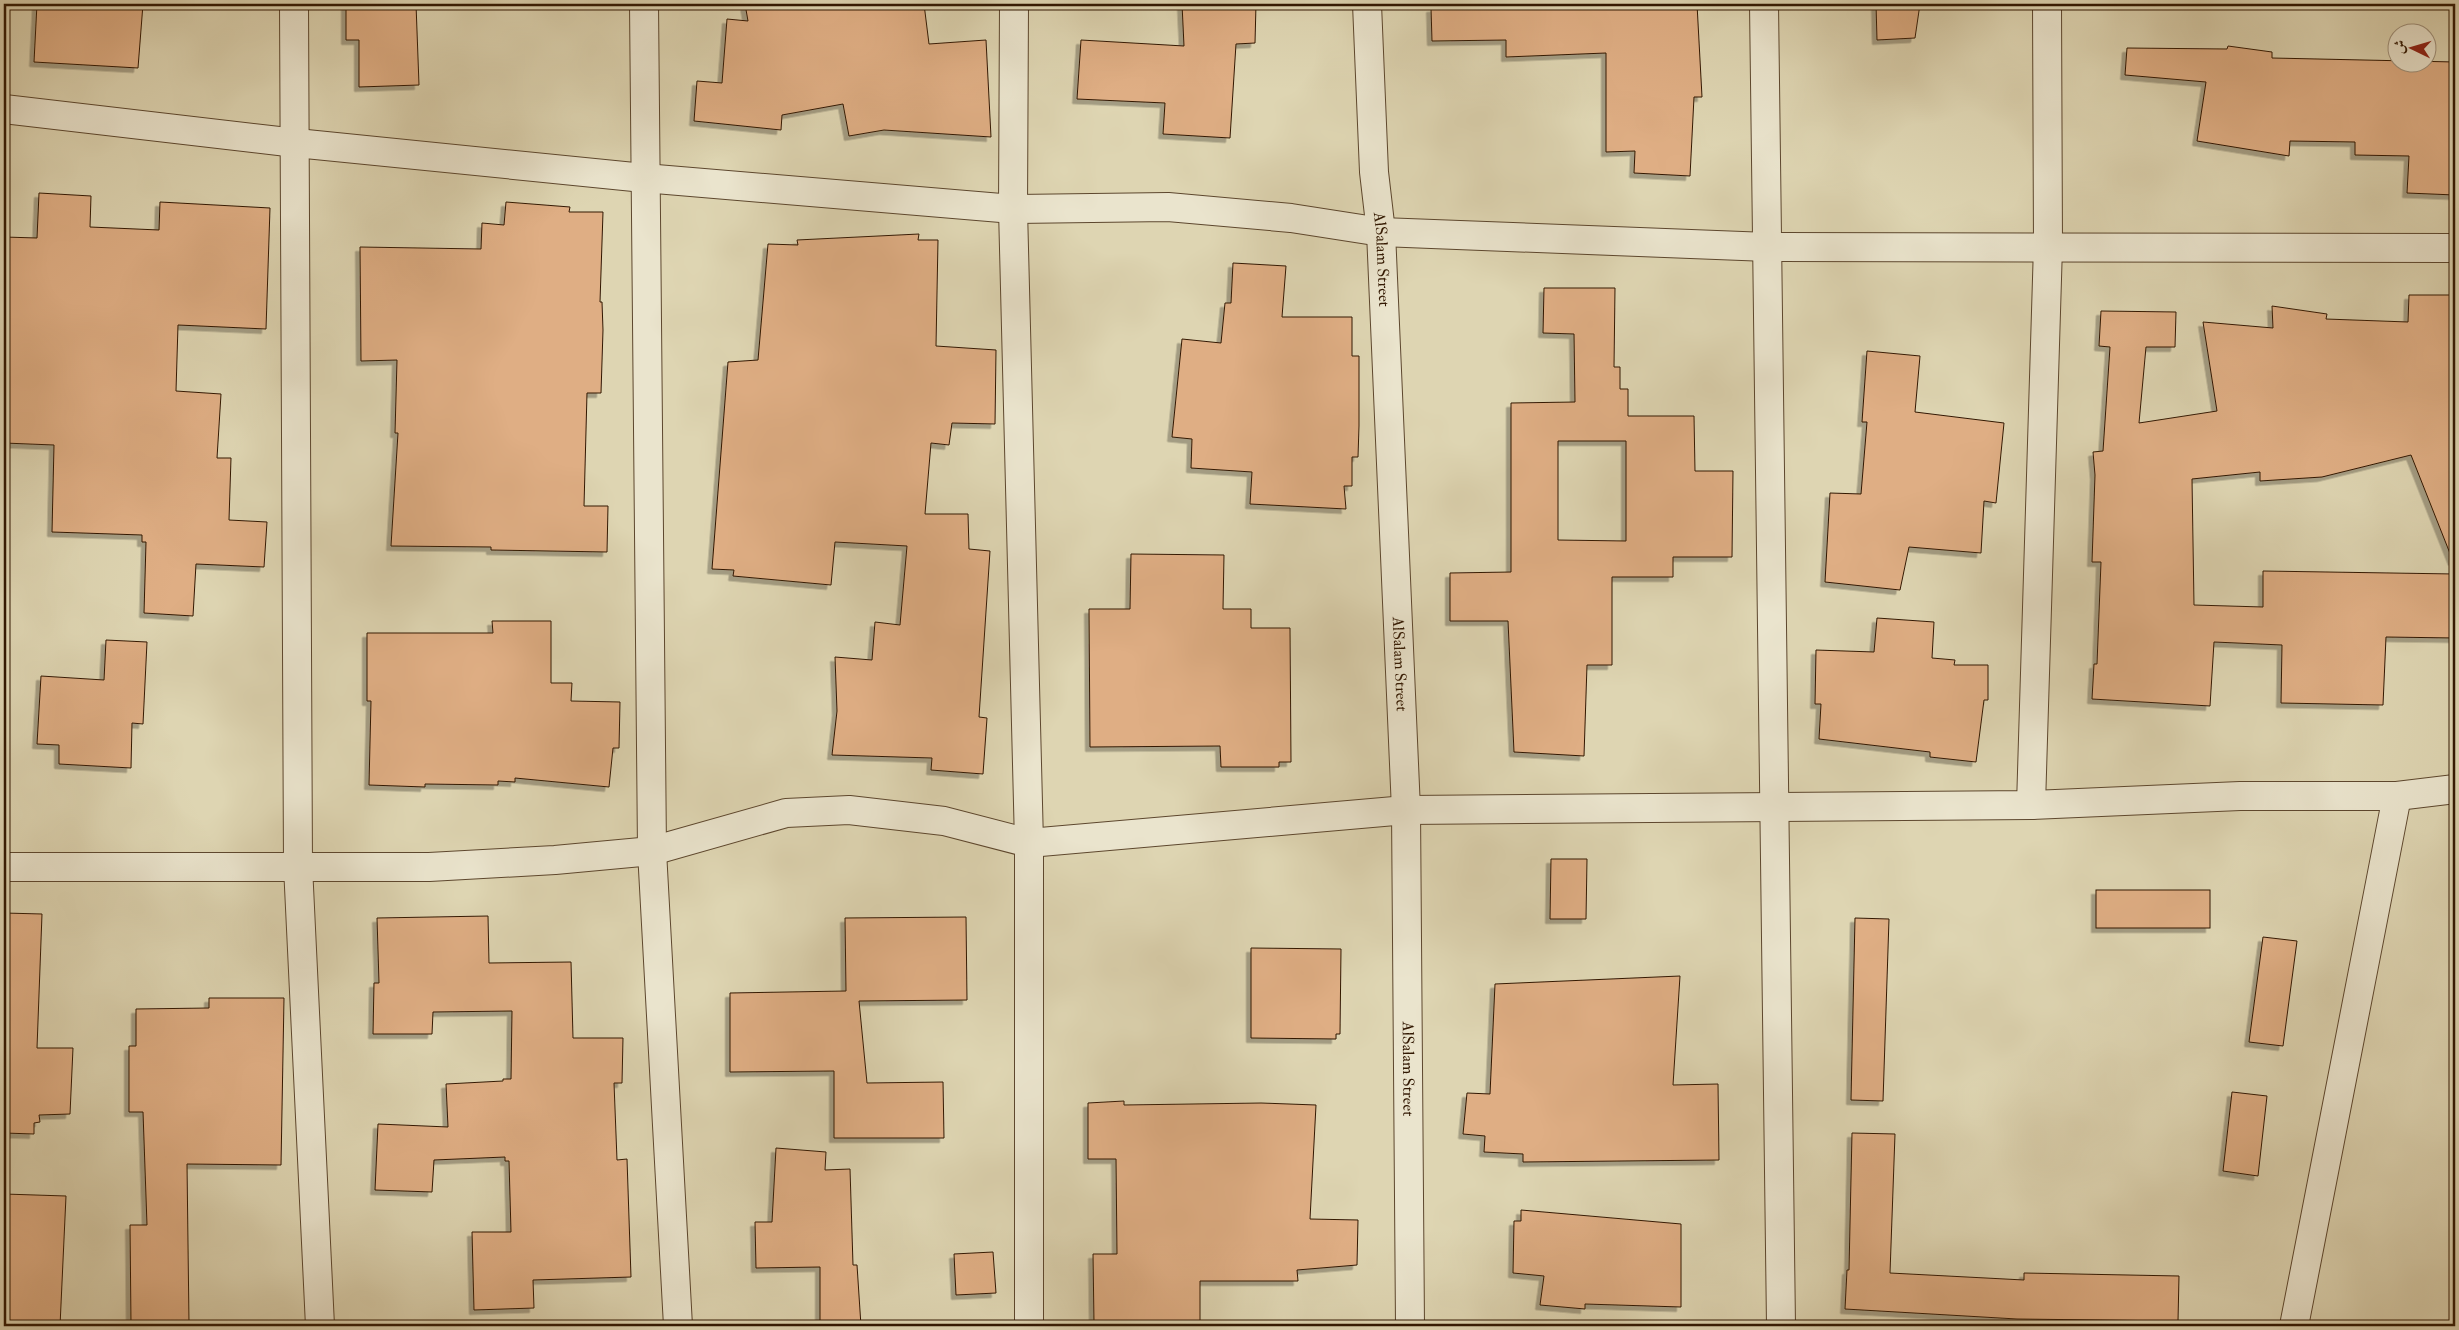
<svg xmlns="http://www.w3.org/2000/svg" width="2459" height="1330" font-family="'IM FELL Double Pica',Amiri,serif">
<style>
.building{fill:#dfae84;stroke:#321802;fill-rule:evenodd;filter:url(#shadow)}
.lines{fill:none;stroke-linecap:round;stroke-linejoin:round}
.street-casing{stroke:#5d472e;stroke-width:30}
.street{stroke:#eae4cd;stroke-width:28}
.labels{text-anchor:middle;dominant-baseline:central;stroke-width:4;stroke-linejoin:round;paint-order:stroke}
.street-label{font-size:16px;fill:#321802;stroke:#eae4cd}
</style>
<defs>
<filter id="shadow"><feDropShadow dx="-4.5" dy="4.5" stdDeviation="0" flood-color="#0004"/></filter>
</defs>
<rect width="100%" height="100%" fill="#ded5b2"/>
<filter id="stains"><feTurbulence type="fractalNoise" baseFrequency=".004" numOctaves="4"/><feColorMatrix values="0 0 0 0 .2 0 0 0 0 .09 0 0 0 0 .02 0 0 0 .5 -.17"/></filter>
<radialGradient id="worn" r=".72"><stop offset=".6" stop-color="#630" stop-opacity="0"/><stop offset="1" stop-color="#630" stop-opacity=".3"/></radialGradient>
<!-- building -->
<g class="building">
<polygon points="37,4 143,4 138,68 34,62"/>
<polygon points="346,4 416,4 419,85 359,87 359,40 346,40"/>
<polygon points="745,4 924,4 929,44 986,40 991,137 884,130 849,136 843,104 782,115 781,130 694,121 697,81 722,83 727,19 748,21"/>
<polygon points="1182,4 1256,4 1255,43 1236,44 1230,138 1163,134 1165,103 1077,99 1081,40 1184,46"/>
<polygon points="1505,4 1697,4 1702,97 1694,97 1690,176 1634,173 1635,151 1606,152 1606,53 1506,57 1506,40 1432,41 1431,8"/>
<polygon points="1876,4 1920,4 1915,38 1877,40"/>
<polygon points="2228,46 2272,52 2272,58 2455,62 2455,195 2407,193 2409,156 2355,155 2355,142 2290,141 2289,156 2197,141 2206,82 2125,75 2127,48 2227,49"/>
<polygon points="39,193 91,196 90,227 159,230 160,202 270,208 266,329 178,325 176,391 221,394 217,458 231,458 229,520 267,522 264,567 196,564 193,616 144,613 146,542 142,542 142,535 52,532 54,445 4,443 4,237 37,238"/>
<polygon points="506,202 570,207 569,212 603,212 600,302 602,302 603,330 601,393 587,393 584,506 608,506 607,552 491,550 491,547 391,546 398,433 395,433 397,360 361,361 360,247 481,249 482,223 504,225"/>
<polygon points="919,234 918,240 938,240 936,346 996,350 995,424 952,423 949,445 931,443 925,514 968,514 969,549 990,551 979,717 987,718 983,774 931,770 932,758 832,755 837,711 835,657 872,660 875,622 900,625 907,546 835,542 831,585 733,576 734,570 712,569 728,362 758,360 768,244 798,245 797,240"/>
<polygon points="1233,263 1286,266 1282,317 1352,317 1352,356 1359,356 1359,426 1358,457 1352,457 1352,486 1344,486 1346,509 1250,504 1252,472 1191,468 1192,439 1172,437 1182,339 1221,343 1225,303 1231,303"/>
<path d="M1544 288H1615L1614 367H1620V389H1628V416H1694L1695 471H1733L1732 557H1673V577H1612V665H1587L1584 756 1514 752 1508 621H1450V573L1511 572V403L1575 402 1574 334 1543 333ZM1558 441H1626V541L1558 540Z"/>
<polygon points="2409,295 2454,295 2455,560 2453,561 2411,455 2322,477 2260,481 2260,472 2192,479 2194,605 2263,607 2263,571 2455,574 2455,638 2386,637 2383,705 2281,703 2282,645 2214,642 2210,706 2092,699 2094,664 2097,664 2101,562 2092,562 2095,475 2093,452 2103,451 2110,347 2099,346 2101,311 2176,312 2175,347 2146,347 2139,423 2217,411 2203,322 2273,328 2272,306 2327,314 2326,319 2408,322"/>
<polygon points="1867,351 1920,356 1915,412 2004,423 1996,503 1984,501 1981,553 1909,547 1900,590 1825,582 1830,493 1861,494 1867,422 1862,422"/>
<polygon points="1131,554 1224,555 1223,609 1251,609 1251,628 1290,628 1291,762 1279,762 1279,767 1221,767 1220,746 1090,747 1089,609 1130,609"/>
<polygon points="1877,618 1934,622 1932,658 1955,660 1954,665 1988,665 1988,700 1984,700 1976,762 1930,757 1930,752 1819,739 1821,704 1815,704 1816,650 1874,652"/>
<polygon points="492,621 551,621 551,683 572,683 571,701 620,702 619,748 613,748 609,787 515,778 515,782 498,781 498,785 425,784 425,787 369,785 371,701 367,701 367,633 493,633"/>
<polygon points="106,640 147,642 143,724 132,723 131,768 59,764 59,745 37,744 41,676 104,680"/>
<polygon points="1551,859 1587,859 1586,919 1550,919"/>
<rect x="2096" y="890" width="114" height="38"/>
<polygon points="4,913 42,914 37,1048 73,1048 70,1114 39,1115 40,1122 34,1123 34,1134 4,1133"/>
<polygon points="488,916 489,963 571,962 573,1038 623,1038 622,1083 614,1083 617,1160 627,1159 631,1277 533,1280 534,1308 474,1310 472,1232 511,1232 509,1161 505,1161 505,1157 434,1160 432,1192 375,1190 378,1124 448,1127 446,1084 503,1081 503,1079 511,1079 512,1011 433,1012 432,1034 373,1034 374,983 379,983 377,918"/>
<polygon points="966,917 967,1000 859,1001 867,1083 943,1082 944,1138 834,1138 834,1071 730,1072 730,993 846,991 845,918"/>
<polygon points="1855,918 1889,919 1883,1101 1851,1100"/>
<polygon points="2263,937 2297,941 2283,1046 2249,1042"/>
<polygon points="1251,948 1341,949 1340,1034 1336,1034 1336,1039 1251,1038"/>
<polygon points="1680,976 1673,1085 1718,1084 1719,1160 1523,1162 1523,1154 1484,1152 1485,1136 1463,1134 1467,1093 1490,1094 1495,984"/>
<polygon points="209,998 284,998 281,1165 187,1164 189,1323 131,1323 130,1225 147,1225 143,1112 129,1112 129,1046 136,1046 136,1009 209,1008"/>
<polygon points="2232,1092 2267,1096 2258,1176 2223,1171"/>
<polygon points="1124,1101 1124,1105 1261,1103 1316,1105 1310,1219 1358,1220 1357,1265 1297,1270 1298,1281 1200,1281 1200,1326 1094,1323 1093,1254 1117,1254 1116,1159 1088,1159 1088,1103"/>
<polygon points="1852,1133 1895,1134 1890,1273 2024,1280 2024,1273 2179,1276 2178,1321 2017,1319 1845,1309 1847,1270 1849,1270"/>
<polygon points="776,1148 826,1152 825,1170 850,1169 853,1265 857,1265 861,1326 820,1326 820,1267 756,1268 755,1222 772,1222"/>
<polygon points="4,1194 66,1196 60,1326 4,1326"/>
<polygon points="1521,1210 1681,1224 1681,1307 1585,1304 1585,1309 1540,1305 1544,1276 1513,1273 1514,1221 1521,1221"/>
<polygon points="993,1252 996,1293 956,1295 954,1254"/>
</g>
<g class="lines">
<!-- street casing -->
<g class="street-casing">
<g id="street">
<polyline points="294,4 298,866 320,1326"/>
<polyline points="644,4 652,851 678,1326"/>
<polyline points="1014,4 1013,209 1029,843 1029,1326"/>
<path id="s1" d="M1367 4 1374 172 1381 232 1406 810 1410 1326"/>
<polyline points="1764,4 1781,1326"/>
<polyline points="4,109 296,143 644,178 1013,209 1168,207 1291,218 1381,232 1768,247 2455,248"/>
<polyline points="2031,805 2048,246 2047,4"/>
<polyline points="4,867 429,867 555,860 652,851 786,813 849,810 944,821 1029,843 1406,810 2031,805 2240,796 2397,796 2455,789"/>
<polyline points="2294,1326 2397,796"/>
</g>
</g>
<!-- street -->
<use href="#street" class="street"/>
</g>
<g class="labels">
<!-- street labels -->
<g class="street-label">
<text stroke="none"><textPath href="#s1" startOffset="256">AlSalam Street</textPath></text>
<text stroke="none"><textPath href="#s1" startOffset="661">AlSalam Street</textPath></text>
<text stroke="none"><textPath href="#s1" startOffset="1066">AlSalam Street</textPath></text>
</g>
</g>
<!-- margin -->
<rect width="2459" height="1330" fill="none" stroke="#ded5b2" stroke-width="20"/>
<rect x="5" y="5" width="2449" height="1320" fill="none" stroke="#321802" stroke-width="2.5"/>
<rect x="10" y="10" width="2439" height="1310" fill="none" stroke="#321802"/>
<!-- north arrow -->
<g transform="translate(2412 48) rotate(275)"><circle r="24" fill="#eae4cd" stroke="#a0927c"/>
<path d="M0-4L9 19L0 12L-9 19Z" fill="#8f2418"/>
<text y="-8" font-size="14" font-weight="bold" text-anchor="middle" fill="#321802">ش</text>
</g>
<rect width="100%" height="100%" filter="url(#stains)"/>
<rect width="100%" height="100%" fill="url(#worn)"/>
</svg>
